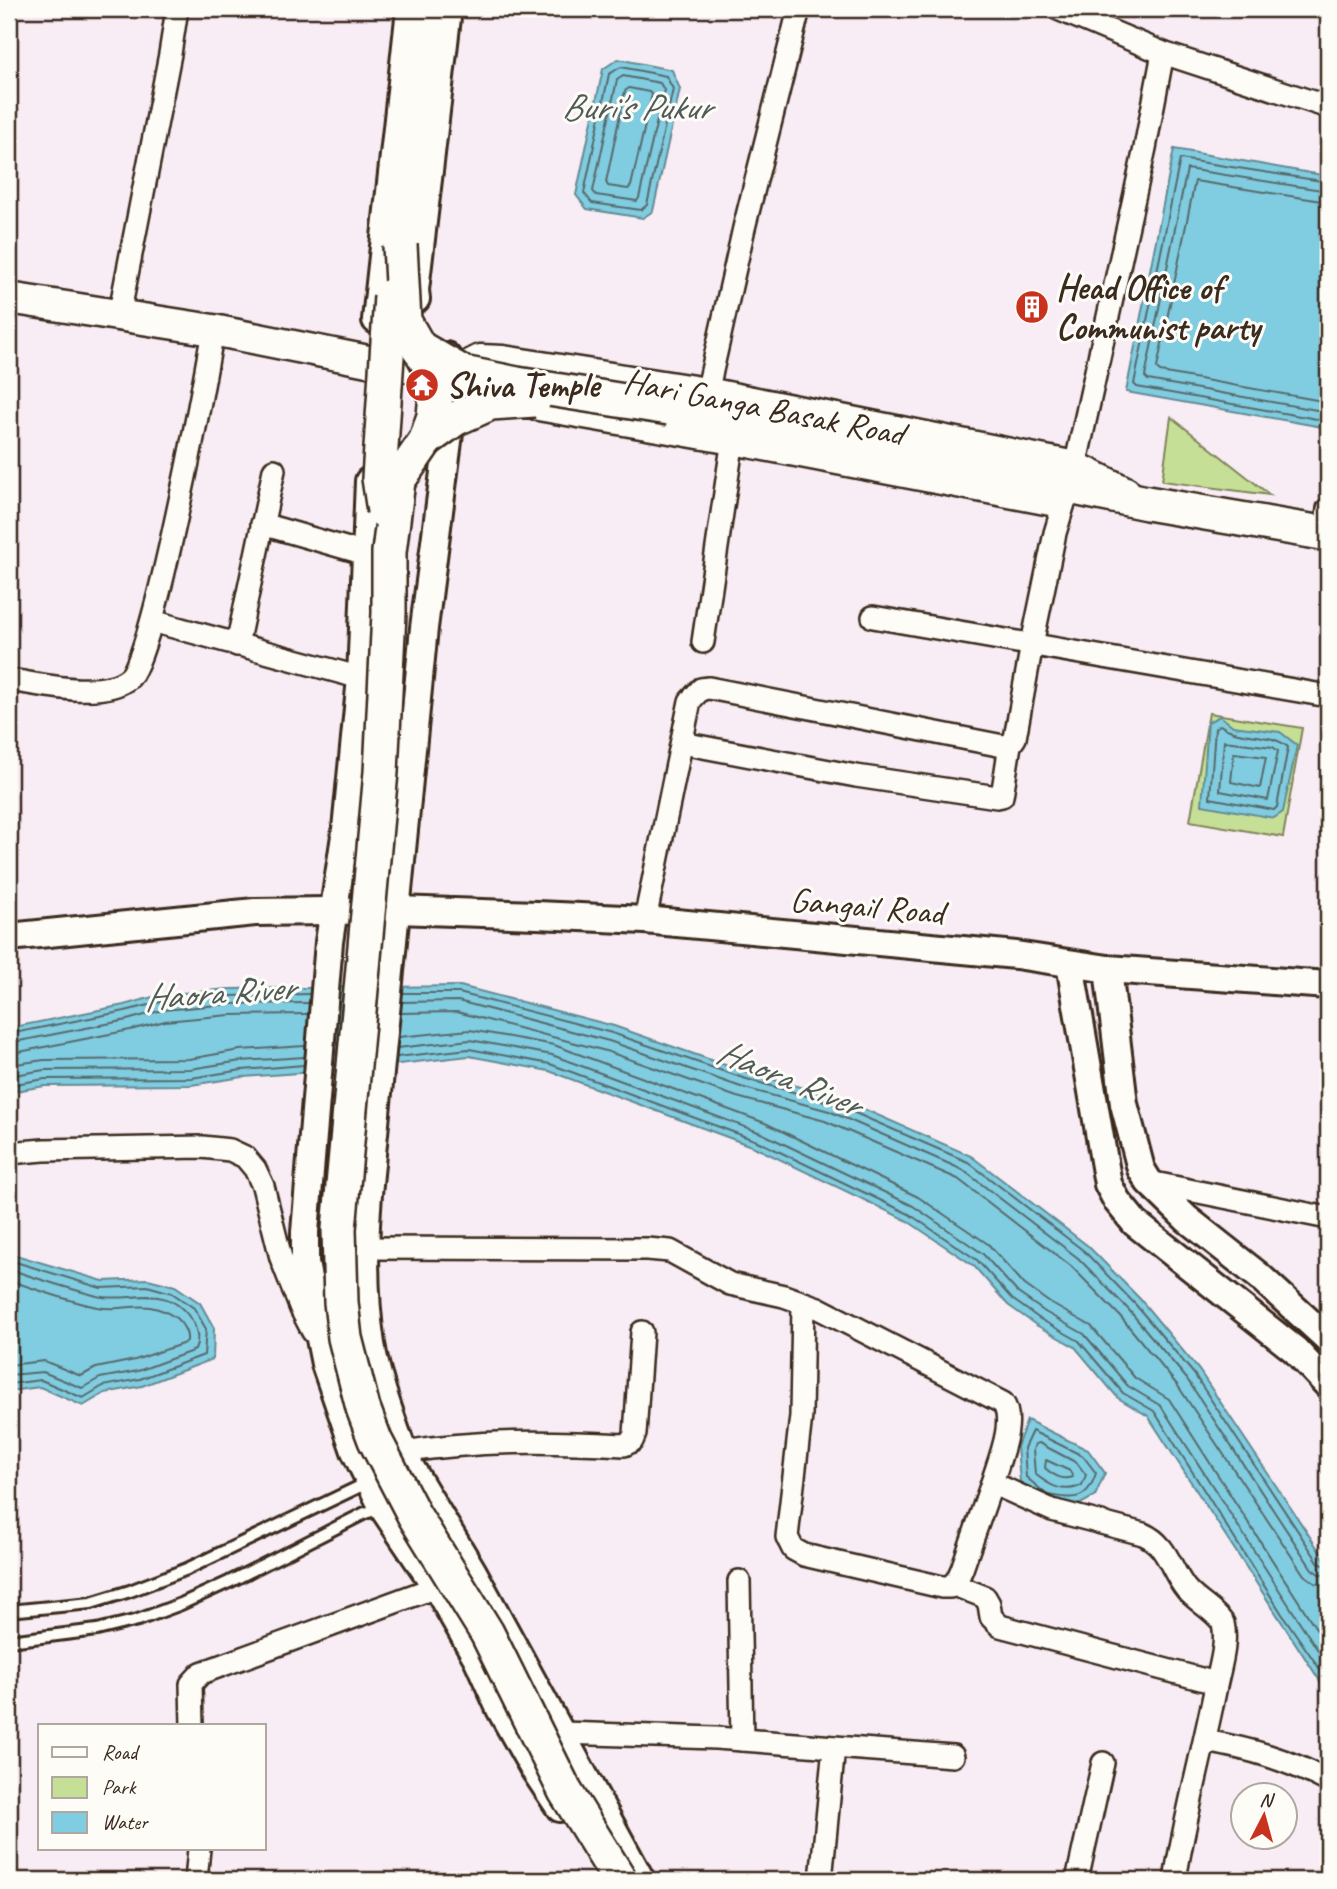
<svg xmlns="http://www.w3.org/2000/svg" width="1337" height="1889" font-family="Caveat,sans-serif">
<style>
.green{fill:#c6df96;stroke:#80845a;stroke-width:2}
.water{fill:#80cce0;stroke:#648b92;stroke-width:2}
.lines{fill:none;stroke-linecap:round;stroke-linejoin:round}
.shore{stroke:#576b6c;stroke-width:2}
.service-casing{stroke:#3b2a1e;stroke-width:16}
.minor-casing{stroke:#3b2a1e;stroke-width:26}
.tertiary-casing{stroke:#3b2a1e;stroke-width:32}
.secondary-casing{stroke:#3b2a1e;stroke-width:35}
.primary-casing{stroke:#3b2a1e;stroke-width:38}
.service{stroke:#fdfcf7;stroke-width:10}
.minor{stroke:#fdfcf7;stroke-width:21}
.tertiary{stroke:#fdfcf7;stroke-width:26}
.secondary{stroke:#fdfcf7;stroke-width:30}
.primary{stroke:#fdfcf7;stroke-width:33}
.primary-bridge-casing{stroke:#3b2a1e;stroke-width:38;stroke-linecap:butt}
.primary-bridge{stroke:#fdfcf7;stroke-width:33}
.labels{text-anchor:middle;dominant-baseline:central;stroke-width:6;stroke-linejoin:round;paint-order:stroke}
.poi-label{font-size:35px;font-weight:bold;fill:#3b2a1e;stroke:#fdfcf7;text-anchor:start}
.street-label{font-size:35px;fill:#3b2a1e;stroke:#fdfcf7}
.water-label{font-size:37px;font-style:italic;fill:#505b58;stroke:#fdfcf7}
</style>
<rect width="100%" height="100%" fill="#f8ecf5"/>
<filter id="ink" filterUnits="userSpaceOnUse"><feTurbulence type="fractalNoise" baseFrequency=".0143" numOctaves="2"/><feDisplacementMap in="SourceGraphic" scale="14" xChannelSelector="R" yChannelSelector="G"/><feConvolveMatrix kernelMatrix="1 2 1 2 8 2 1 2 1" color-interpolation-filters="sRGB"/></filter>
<g filter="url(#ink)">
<!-- green -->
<g class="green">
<polygon points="1171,417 1270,495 1162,481"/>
<polygon points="1209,713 1302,728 1283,837 1190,821"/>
</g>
<!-- water -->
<g class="water">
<polygon points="618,59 672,70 680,89 653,211 643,218 587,209 576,195 603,69"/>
<polygon points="1174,149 1328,176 1328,428 1126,392"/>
<polygon points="1220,716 1233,726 1280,732 1297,745 1283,812 1274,818 1202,805 1208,722"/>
<polygon points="460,986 614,1026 745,1072 834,1096 971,1156 1088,1246 1140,1299 1199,1370 1328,1564 1328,1690 1322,1684 1148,1416 1118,1398 1075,1347 1036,1325 1008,1305 974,1266 906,1220 754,1147 549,1071 469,1056 355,1069 243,1077 191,1085 45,1086 9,1092 9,1028 124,1005 160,995 229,989"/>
<polygon points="9,1253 103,1281 148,1279 175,1286 200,1303 214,1328 213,1359 142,1386 105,1393 83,1406 40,1387 9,1391"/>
<polygon points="1027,1420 1088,1450 1105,1473 1095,1496 1075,1507 1044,1501 1020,1482 1017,1447"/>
</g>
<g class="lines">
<!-- shore -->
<g class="shore">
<polygon points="621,67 666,76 673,89 647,205 641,210 592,203 584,193 609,74"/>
<polygon points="623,76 660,83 664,90 639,198 637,201 596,195 593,191 617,80"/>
<polygon points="629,88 649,92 652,95 631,186 628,189 608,186 606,182 625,91"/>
<polyline points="1328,182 1180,159 1134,384 1137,387 1328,421"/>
<polyline points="1328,191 1187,169 1145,377 1148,380 1328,412"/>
<polyline points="1328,202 1195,181 1157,368 1160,372 1328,402"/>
<path d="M1220 725C1241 740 1268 731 1288 747L1277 807 1274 810 1210 798 1215 728Z"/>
<polygon points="1224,741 1273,747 1278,751 1268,800 1220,791"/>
<polygon points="1234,753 1266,757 1260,788 1231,782"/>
<polyline points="403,993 459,993 612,1033 743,1078 832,1103 968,1162 1084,1251 1135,1304 1194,1374 1319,1563 1328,1567"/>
<polyline points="402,1002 458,1001 609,1041 741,1087 829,1111 963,1170 1078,1258 1128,1309 1187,1379 1312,1569 1319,1574 1328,1575"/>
<polyline points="401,1013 457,1012 606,1051 737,1097 825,1121 958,1179 1071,1266 1120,1316 1178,1386 1304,1575 1315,1583 1328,1586"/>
<polyline points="9,1034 125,1011 161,1002 229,996 310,994"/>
<polyline points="398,1037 470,1030 554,1045 765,1123 918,1197 988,1244 1025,1285 1050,1303 1091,1326 1135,1378 1169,1399 1328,1647"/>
<polyline points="9,1043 127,1020 163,1010 230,1004 309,1003"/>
<polyline points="397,1048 470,1040 552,1055 761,1133 913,1206 982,1253 1018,1293 1045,1312 1084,1334 1128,1386 1161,1406 1328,1666"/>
<polyline points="9,1054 130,1030 165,1021 230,1015 308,1014"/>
<polyline points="397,1057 469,1049 550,1064 757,1141 909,1214 977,1260 1012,1299 1040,1319 1079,1341 1123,1393 1154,1411 1282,1614 1328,1681"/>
<polyline points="9,1065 44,1060 189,1059 240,1050 305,1046"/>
<polyline points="9,1076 44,1070 190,1069 241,1061 305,1057"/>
<polyline points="9,1085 45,1079 191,1078 242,1070 304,1065"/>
<polyline points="9,1260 101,1288 147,1286 172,1293 194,1308 206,1329 204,1355 140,1379 103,1386 83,1398 41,1380 9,1384"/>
<path d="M9 1269C38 1279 67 1288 97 1296 132 1304 168 1279 194 1324 198 1333 199 1341 195 1350L138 1371 100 1378 82 1388 43 1372 9 1375"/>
<path d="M9 1280C37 1290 68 1301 97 1307 128 1313 145 1296 176 1318 183 1324 188 1333 187 1341L182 1344 135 1360 96 1368 81 1376 44 1361 9 1365"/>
<path d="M1039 1443 1077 1463 1086 1475 1082 1485C1064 1494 1050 1486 1035 1474L1033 1450 1035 1444Z"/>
<path d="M1046 1460 1070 1471 1073 1477C1062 1481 1053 1475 1045 1468Z"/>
<path d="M1046 1494 1026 1477 1024 1448 1032 1431 1083 1456 1096 1473C1087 1502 1074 1499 1048 1495"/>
</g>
<!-- service casing -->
<g class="service-casing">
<g id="service">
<polyline points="9,1611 91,1603 130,1591 187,1569 369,1482"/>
<polyline points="9,1641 97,1630 138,1620 181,1604 229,1582 365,1513 382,1508"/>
</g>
</g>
<!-- minor casing -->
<g class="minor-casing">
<g id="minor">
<polyline points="1058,9 1163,53 1328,107"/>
<polyline points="119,316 170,54 177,9"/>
<polyline points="707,393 744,228 799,9"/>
<polyline points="262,524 366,554"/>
<polyline points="1325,534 1328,509"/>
<polyline points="873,617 1328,696"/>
<polyline points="152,621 361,678"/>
<polyline points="703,642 733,439"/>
<polyline points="237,645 274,470"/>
<path d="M9 680C41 684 102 700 129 678 153 659 205 377 213 330"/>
<polyline points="682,743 856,776 997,797 1002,796 1010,745"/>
<polyline points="645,920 690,701 701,689 709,688 1003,746 1010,745 1015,738 1032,644 1055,533 1075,467 1145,148 1163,53"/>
<polyline points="9,1153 44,1150 202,1147 230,1150 245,1157 255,1169 263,1186 281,1258 301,1309 313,1332"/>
<polyline points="1149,1182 1328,1218"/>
<path d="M364 1248 647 1249 670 1251 730 1284 784 1296 818 1308 1003 1403C1016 1422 998 1462 992 1483L1052 1510 1143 1534C1168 1545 1170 1569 1186 1589 1197 1602 1213 1609 1223 1623 1228 1645 1219 1669 1215 1691 1202 1755 1185 1817 1175 1880"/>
<polyline points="803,1304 801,1416 787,1537 793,1549 804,1555 942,1587 950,1587 957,1580 962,1569 992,1483"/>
<path d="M403 1452C477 1440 549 1441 624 1445L632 1441 635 1434 642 1332"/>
<polyline points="739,1581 742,1740"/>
<polyline points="954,1585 985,1597 989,1604 991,1617 1000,1626 1216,1683"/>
<polyline points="192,1726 191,1684 201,1673 450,1582"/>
<polyline points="562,1733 716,1738 953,1756"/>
<path d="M1205 1741C1251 1749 1286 1759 1328 1781"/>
<polyline points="196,1880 199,1849"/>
<polyline points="821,1880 834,1747"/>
<polyline points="1077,1880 1103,1763"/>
</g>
</g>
<!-- tertiary casing -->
<g class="tertiary-casing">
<g id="tertiary">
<polyline points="416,299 415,290 448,9"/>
<polyline points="376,320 410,9"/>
<path d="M446 356 457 371 424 628 368 1194C364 1244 363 1293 371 1344 377 1380 391 1417 403 1452L409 1465 473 1572 641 1880"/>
<polyline points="369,481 361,678 346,829 329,942 305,1232 305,1263 325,1364 355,1451 383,1508 437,1588 477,1658 500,1709 532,1766 560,1808"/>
<polyline points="9,937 255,912 397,910 537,915 645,920 1016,955 1108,969 1328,985"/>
<polyline points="1070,964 1108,1184 1117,1201 1135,1223 1295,1350 1328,1385"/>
<polyline points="1108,969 1124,1104 1141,1169 1149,1182 1187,1219 1259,1276 1328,1339"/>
</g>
</g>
<!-- secondary casing -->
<g class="secondary-casing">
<g id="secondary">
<polyline points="9,298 213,330 373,362 451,373"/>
<polyline points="455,373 480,360 503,361 707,393 1075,467 1125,492"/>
<polyline points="510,400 733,439 1056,501"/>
</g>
</g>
<!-- primary casing -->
<g class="primary-casing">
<g id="primary">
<polyline points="400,245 430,9"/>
<polyline points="669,408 871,446 1147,503 1328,534"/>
</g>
</g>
<!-- service -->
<use href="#service" class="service"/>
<!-- minor -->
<use href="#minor" class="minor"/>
<!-- tertiary -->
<use href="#tertiary" class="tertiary"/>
<!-- secondary -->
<use href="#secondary" class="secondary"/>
<!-- primary -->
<use href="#primary" class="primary"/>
<!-- primary-bridge casing -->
<g class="primary-bridge-casing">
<g id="primary-bridge">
<polyline points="400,245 404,321 429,365 436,394 434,416 426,440 398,481 389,552 389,613 381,772 339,1229 341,1302 345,1338 363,1408 375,1440 414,1515 487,1633 565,1791 620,1880"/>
<polyline points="418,347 463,373 517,384 669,408"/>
<polyline points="426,440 455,419 491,403 534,400"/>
<polyline points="384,511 379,478 391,296"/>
</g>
</g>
<!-- primary-bridge -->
<use href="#primary-bridge" class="primary-bridge"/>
</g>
</g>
<!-- icons -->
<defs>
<g id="building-disc" transform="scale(1.75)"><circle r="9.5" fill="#c8321e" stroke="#fdfcf7"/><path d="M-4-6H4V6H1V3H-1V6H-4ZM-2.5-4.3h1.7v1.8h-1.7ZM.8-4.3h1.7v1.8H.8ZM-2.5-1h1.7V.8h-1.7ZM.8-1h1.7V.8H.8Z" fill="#fff"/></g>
<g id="temple-disc" transform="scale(1.75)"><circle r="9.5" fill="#c8321e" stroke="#fdfcf7"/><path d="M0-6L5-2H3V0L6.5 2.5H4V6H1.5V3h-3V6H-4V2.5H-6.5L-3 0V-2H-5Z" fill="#fff"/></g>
</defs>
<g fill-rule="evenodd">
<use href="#building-disc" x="1032" y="307"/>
<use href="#temple-disc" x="422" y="385"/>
</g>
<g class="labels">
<!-- poi labels -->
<g class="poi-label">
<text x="1056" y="287">Head Office of<tspan x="1056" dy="40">Communist party</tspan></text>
<text x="446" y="385">Shiva Temple</text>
</g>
<!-- street labels -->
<g class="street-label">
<text transform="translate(764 407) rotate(11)">Hari Ganga Basak Road</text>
<text transform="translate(867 906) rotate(5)">Gangail Road</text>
</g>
<!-- water labels -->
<g class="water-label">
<text x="636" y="106">Buri's Pukur</text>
<text transform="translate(219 992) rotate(-4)">Haora River</text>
<text transform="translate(789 1077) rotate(22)">Haora River</text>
</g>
</g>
<!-- margin -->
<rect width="1337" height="1889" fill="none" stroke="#fdfcf7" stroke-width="35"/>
<rect x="18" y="18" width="1302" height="1854" fill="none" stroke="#3b2a1e" stroke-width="2.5" filter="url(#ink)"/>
<!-- legend -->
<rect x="38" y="1724" width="228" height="126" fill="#fdfcf7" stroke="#afa8a0" stroke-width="2"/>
<rect x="52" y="1747" width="35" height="10" fill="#fdfcf7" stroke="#afa8a0" stroke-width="2"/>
<text x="102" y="1759" font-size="21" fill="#3b2a1e">Road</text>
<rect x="52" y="1777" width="35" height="21" fill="#c6df96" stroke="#afa8a0" stroke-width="2"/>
<text x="102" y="1794" font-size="21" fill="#3b2a1e">Park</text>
<rect x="52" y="1812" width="35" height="21" fill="#80cce0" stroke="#afa8a0" stroke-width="2"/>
<text x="102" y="1829" font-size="21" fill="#3b2a1e">Water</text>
<!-- north arrow -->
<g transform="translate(1264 1816) rotate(6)"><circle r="33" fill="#fdfcf7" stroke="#afa8a0" stroke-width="2"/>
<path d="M0-5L12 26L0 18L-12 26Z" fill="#c8321e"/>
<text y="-10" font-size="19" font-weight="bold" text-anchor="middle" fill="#3b2a1e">N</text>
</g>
</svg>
